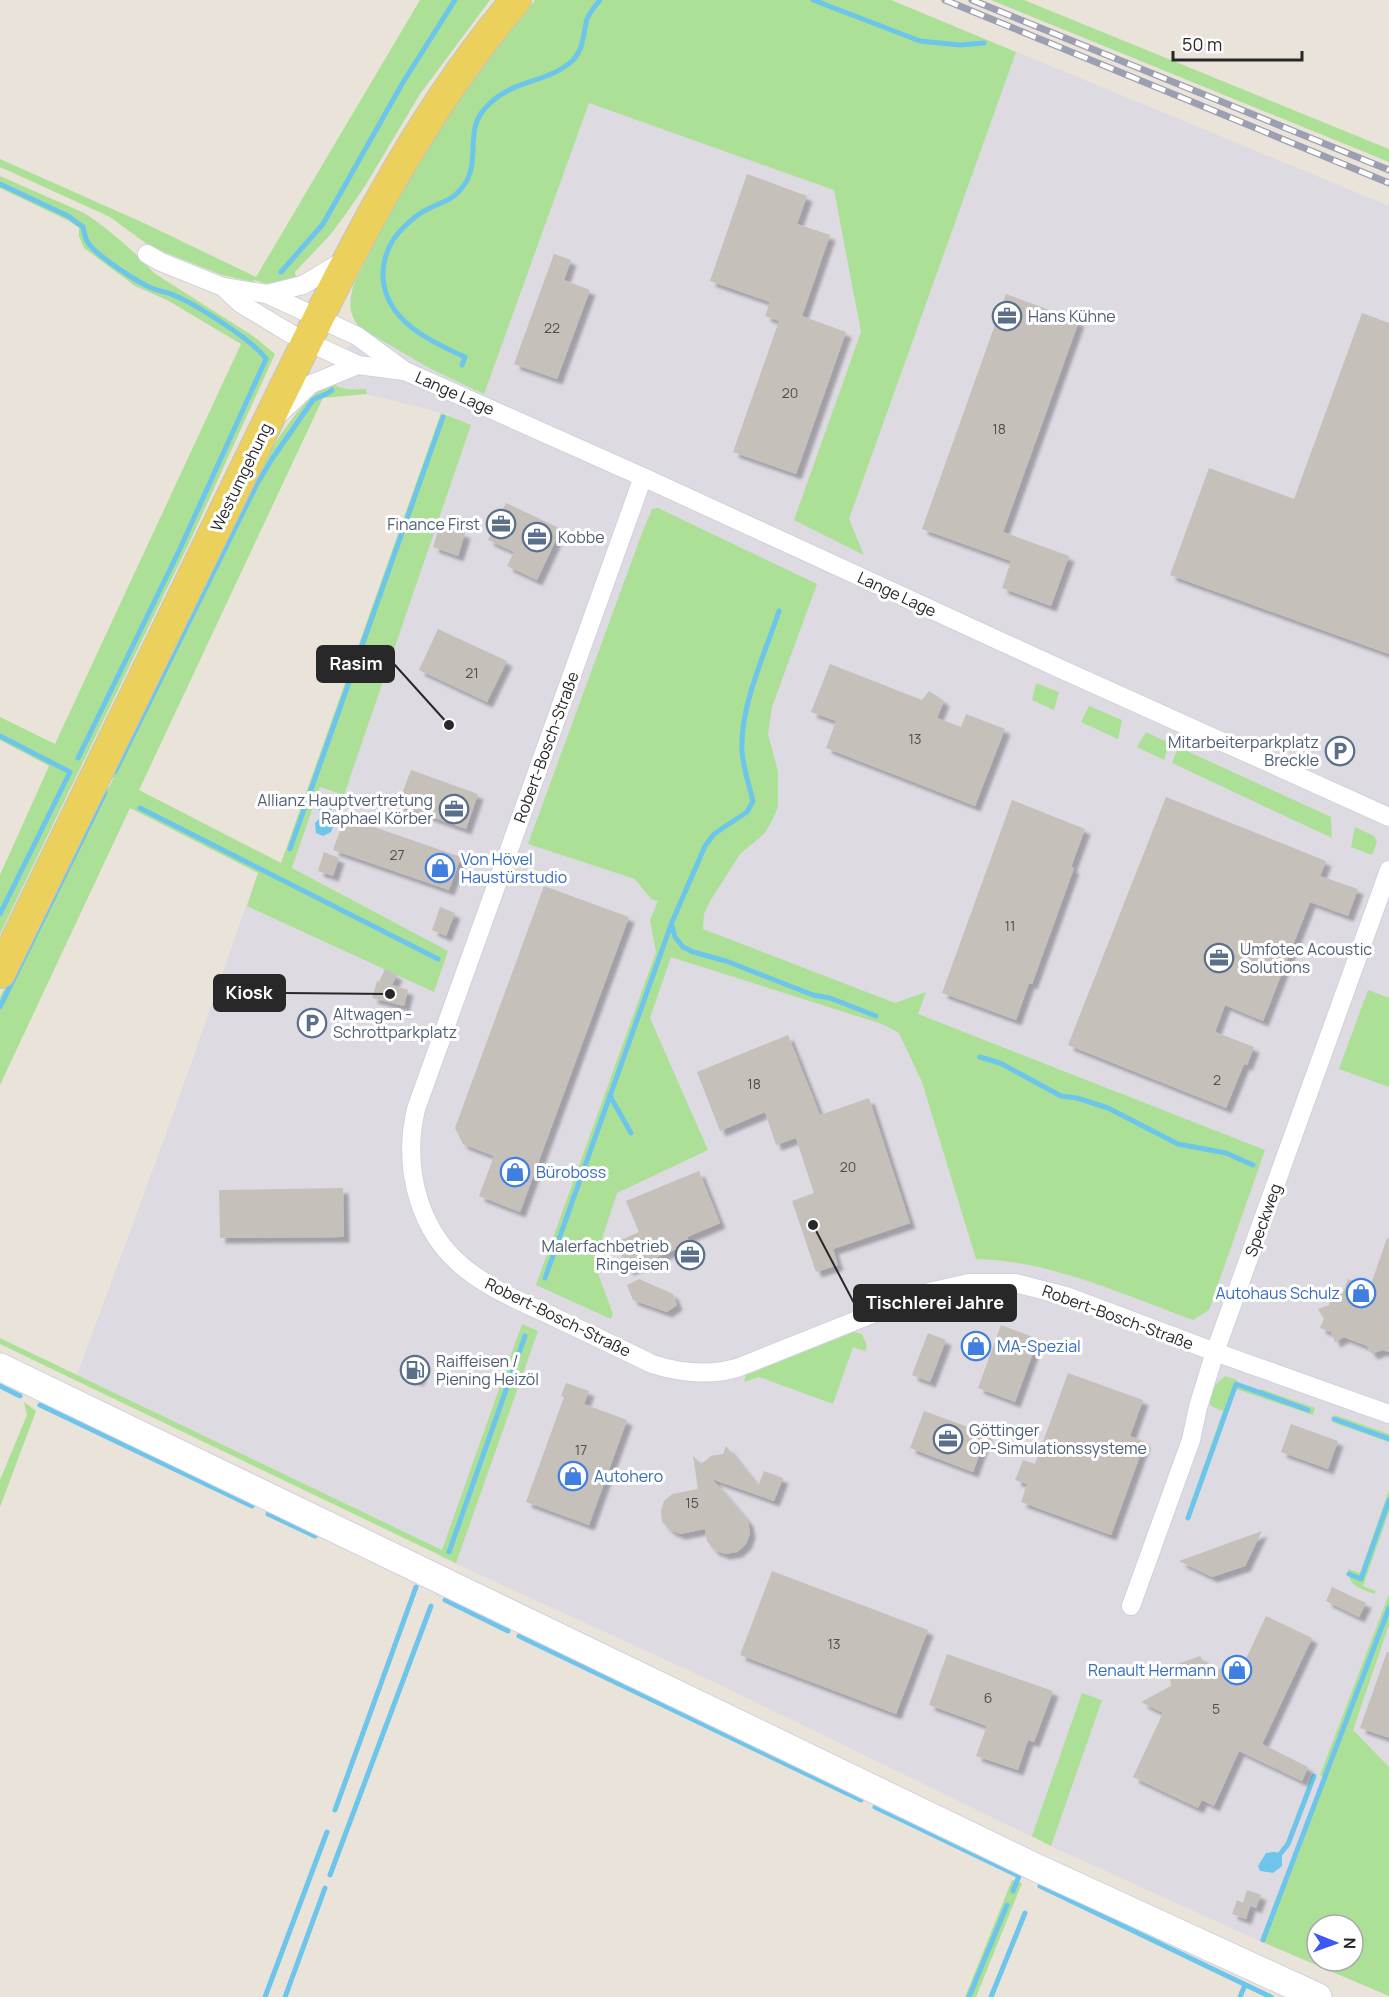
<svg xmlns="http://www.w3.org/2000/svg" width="1389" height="1997" font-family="Manrope,sans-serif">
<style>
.industrial{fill:#dddae2;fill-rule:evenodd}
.green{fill:#ace096;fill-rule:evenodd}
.water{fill:#6dc5eb}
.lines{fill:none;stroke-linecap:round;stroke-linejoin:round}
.stream{stroke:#6dc5eb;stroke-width:5}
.building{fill:#c5c0b9;filter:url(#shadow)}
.street-casing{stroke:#cfd1e1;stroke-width:20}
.secondary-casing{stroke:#cfd1e1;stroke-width:29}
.primary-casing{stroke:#c3c3c3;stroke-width:32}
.street{stroke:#fff;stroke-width:18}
.secondary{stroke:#fff;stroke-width:27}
.primary{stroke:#ecd05c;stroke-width:30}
.rail-casing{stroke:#9c9fb2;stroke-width:7}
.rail{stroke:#fff;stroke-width:4.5;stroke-dasharray:14;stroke-linecap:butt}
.labels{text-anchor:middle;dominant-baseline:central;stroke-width:6;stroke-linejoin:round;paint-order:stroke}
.number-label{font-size:14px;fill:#4f4e4c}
.service-label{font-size:16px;fill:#4e5e75;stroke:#fff;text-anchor:start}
.street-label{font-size:16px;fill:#282828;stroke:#fff}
.shop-label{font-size:16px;fill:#366cbe;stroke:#fff;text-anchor:start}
.leader{fill:none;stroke:#282828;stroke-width:2}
.callout-dot{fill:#282828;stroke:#fff;stroke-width:2}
.callout{fill:#282828;stroke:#282828;stroke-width:2}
.callout-label{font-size:18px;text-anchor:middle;font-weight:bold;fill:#fff}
</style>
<defs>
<filter id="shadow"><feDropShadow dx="5.5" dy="5.5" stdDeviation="1.5" flood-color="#0004"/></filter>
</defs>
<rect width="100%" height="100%" fill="#eae3d9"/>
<!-- industrial -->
<path class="industrial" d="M535 0H891L1389 206V1996L1260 1941 1051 1846 712 1681 439 1556 441 1550 77 1375 173 1115 264 855 292 868 450 415 367 394 365 389H345L336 387 331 382 359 327 351 311 350 298 354 284 404 184ZM1317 1925H1353V1961H1317Z"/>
<!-- green -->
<g class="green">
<polygon points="420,0 490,0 420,94 365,186 345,215 331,234 295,272 297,281 274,286 254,280 253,282 222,275 151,247 110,217 0,167 0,159 146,224 256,277"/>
<path d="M535 0H891L1016 52 849 519 864 555 794 520 861 332 834 190 589 103 484 394 431 369 359 327C348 313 349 300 354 284L404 184 443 117Z"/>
<polygon points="991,0 1024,0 1389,149 1389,162"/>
<path d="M0 176 84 213C109 229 134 251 154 273L253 336 275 354 191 539 0 934V875L49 766 0 740V717L55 744 241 344 167 300 135 286 84 248 79 236V228L69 221 0 188Z"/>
<path d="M331 382C341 391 353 389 366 389L367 394 323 398 139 790 281 863 441 413 471 425 344 795 320 787 292 868 448 951 434 992 247 906 258 873 130 808 0 1085V997L101 793C113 786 114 779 113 766 144 703 176 640 207 577 234 523 278 412 331 382Z"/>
<path d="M658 508 817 584 772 707 768 734 778 772V807L772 821 764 834 740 854 710 901 704 914 703 929 895 1003 926 992 918 1014 1265 1150 1209 1310 1193 1320C1122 1294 1052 1261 976 1259L922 1082 899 1033 882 1024 671 957 650 1018 708 1150 617 1193 594 1263 613 1314 611 1319 536 1285 656 952 650 920 658 901 651 899 635 879 528 844 642 533 652 509Z"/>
<polygon points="1036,683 1059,692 1054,710 1032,700"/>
<polygon points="1089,706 1122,720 1118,739 1081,722"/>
<polygon points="1146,732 1169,743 1164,760 1137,747"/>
<polygon points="1178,747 1331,817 1332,838 1172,763"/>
<polygon points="1355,827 1374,836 1377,842 1372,855 1351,847"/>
<polygon points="1368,990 1389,998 1389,1087 1339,1069"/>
<polygon points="522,1324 538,1331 456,1563 0,1344 0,1338 442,1550"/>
<polygon points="853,1332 862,1334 867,1346 865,1351 853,1347 833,1404 759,1377 744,1382 746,1375"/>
<polygon points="1225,1376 1237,1380 1236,1385 1258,1393 1261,1389 1315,1408 1313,1415 1236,1389 1190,1519 1186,1517 1223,1411 1211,1406 1209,1402 1215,1385"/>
<polygon points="24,1402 36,1411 0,1507 0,1480 27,1415"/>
<polygon points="1335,1415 1389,1434 1389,1442 1332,1422"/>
<path d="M1389 1490V1512L1363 1586 1376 1591 1374 1594C1362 1589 1347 1586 1348 1569L1360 1573Z"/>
<path d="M1389 1594V1625L1353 1730 1389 1767V1996L1260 1941 1323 1777 1320 1775ZM1317 1925H1353V1961H1317Z"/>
<polygon points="1082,1693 1102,1700 1051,1846 1032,1836"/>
<polygon points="1012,1880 1022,1883 976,1997 965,1997"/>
</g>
<!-- water -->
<g class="water">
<polygon points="325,804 331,807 333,815 336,819 331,832 323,836 316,833 315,823 319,819 319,808"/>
<polygon points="1273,1852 1282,1853 1282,1866 1273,1873 1260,1871 1258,1866 1266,1853"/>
</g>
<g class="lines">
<!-- stream -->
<g class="stream">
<polyline points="813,0 920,41 960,45 984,43"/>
<path d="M0 184 68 216 83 227C84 233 85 239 89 244 99 257 138 283 154 289 159 291 166 292 171 294 194 303 253 340 266 359L178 553 78 758"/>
<polyline points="281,272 323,224 402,84 455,0"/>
<path d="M462 365 465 357C429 341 384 320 383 275 383 256 391 239 405 226 411 220 418 214 426 210 438 203 452 201 461 189 482 165 465 135 482 112 508 78 546 85 572 61 584 49 583 34 587 19 590 12 595 6 600 0"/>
<polyline points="0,736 70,772 0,914"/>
<path d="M115 772 257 484 272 459 313 400C319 396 327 395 332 390"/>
<polyline points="140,808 438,959"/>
<polyline points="290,849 443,417"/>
<polyline points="672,926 675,937 683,947 693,952 726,961 813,995 830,998 876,1016"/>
<polyline points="0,1007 105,793"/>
<polyline points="980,1057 1000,1063 1061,1096 1077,1098 1108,1108 1178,1144 1226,1153 1253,1165"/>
<polyline points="610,1096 631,1133"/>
<path d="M545 1278 672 922 705 846 714 834 747 812 753 801C749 785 743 767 742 751 740 705 765 654 779 611"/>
<polyline points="0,1386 20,1396"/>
<polyline points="40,1405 252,1506"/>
<polyline points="1334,1419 1389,1439"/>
<polyline points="268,1514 315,1536"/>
<polyline points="1188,1518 1236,1384 1308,1410"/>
<polyline points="449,1552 525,1336"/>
<polyline points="1349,1574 1361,1579 1389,1500"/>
<polyline points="445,1600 508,1631"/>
<polyline points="519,1636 861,1800"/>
<polyline points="875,1807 1019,1876 1013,1891"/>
<polyline points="335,1810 416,1587"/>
<polyline points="1277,1858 1288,1844 1314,1776"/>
<polyline points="330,1875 431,1606"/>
<polyline points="1040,1886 1271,1997"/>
<polyline points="1263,1940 1389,1608"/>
<polyline points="265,1997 327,1832"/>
<polyline points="285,1997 325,1888"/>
<polyline points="969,1997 1007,1905"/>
<polyline points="991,1997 1025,1913"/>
<polyline points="1240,1997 1245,1985"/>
</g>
</g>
<!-- building -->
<g class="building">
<polygon points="747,174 807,196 797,224 830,235 802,316 846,332 796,474 733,452 779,321 765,316 770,302 710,281"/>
<polygon points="554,254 571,260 564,280 590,290 557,379 514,364"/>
<polygon points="1006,294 1079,321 1003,532 1069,556 1051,606 1002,588 1011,561 922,529"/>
<polygon points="1362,313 1389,323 1389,654 1170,575 1209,468 1294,499"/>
<polygon points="506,503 561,529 537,580 507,566 514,552 488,540"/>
<polygon points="440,525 465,533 458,556 433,547"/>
<polygon points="438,629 507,661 487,702 419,670"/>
<polygon points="830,664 922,700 929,691 944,701 937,718 961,727 966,714 1005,729 975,806 826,748 836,721 811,712"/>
<polygon points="411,770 478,794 466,829 398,805"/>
<polygon points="1166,797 1326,861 1320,876 1358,889 1348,916 1310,902 1263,1021 1225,1005 1215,1032 1254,1047 1247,1065 1244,1064 1226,1108 1068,1045"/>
<polygon points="1012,800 1085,829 1071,867 1074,868 1032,984 1029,983 1016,1020 942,993"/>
<polygon points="345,817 461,857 449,890 333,850"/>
<polygon points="324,852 339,858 333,876 318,871"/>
<polygon points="544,886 629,917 520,1212 479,1196 494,1156 463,1144 455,1128"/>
<polygon points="440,907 455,913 446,936 432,930"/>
<polygon points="385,969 397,975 392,985 408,990 404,1006 372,998 377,981 379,982"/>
<polygon points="788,1035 820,1115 869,1098 910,1223 833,1249 838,1265 816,1272 792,1201 814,1193 796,1138 776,1145 765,1112 720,1131 697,1072"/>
<polygon points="699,1171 720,1223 687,1237 690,1243 628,1270 616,1242 639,1232 626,1201"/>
<polygon points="343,1188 344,1237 220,1238 219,1190"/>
<polygon points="1387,1238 1389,1239 1389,1352 1382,1350 1372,1354 1367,1346 1344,1337 1335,1342 1331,1332 1320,1328 1324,1319 1318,1309 1329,1305 1331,1298 1343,1293 1348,1279 1370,1287"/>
<polygon points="639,1279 673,1294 677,1305 667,1312 633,1300 627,1285"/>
<polygon points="1001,1325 1038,1339 1015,1402 978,1388"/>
<polygon points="928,1333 946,1340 930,1382 912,1375"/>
<polygon points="412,1359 425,1365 418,1381 404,1375"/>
<polygon points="1068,1373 1143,1400 1130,1436 1145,1442 1111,1535 1021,1502 1027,1484 1015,1480 1023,1460 1035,1464"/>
<polygon points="566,1383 589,1391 584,1404 627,1420 589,1525 526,1502 564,1397 561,1396"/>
<polygon points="924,1411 987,1434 973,1472 910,1448"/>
<polygon points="1291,1424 1338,1441 1328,1469 1281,1452"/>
<polygon points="726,1446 758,1486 764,1471 783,1478 774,1501 712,1479 748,1521 750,1533 746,1544 737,1552 725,1554 714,1550 707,1541 705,1529 680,1534 670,1530 662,1522 661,1511 664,1501 672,1494 698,1489 693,1456 701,1464 711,1456 723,1454"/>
<polygon points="1262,1531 1245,1566 1212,1577 1179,1561"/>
<polygon points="772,1571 928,1630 896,1714 740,1655"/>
<polygon points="1332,1587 1366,1603 1359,1617 1326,1601"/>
<polygon points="1266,1616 1312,1638 1262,1744 1308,1767 1302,1781 1239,1751 1214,1806 1202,1800 1198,1808 1133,1777 1163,1713 1141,1702 1171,1686 1169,1667 1200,1656 1211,1672 1246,1659"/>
<polygon points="1387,1652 1389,1652 1389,1738 1360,1728"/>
<polygon points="947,1654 1053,1691 1034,1742 1028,1740 1018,1770 976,1756 987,1726 929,1705"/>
<polygon points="1247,1890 1261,1895 1256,1908 1249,1905 1250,1906 1246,1919 1232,1914 1237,1900 1243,1903"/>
</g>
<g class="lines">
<!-- street casing -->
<g class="street-casing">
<g id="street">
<polyline points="147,254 161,262 223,287 267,294 357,336 405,371 643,477 1052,665 1389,817"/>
<polyline points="223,287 240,303 291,334 358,365 404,371"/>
<polyline points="267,294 303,285 346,259"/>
<polyline points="278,415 311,384 358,365"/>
<path d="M643 477 416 1109C402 1169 419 1236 471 1273 495 1291 522 1302 548 1314 583 1331 618 1347 652 1364 680 1373 708 1376 737 1368L925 1293 969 1283H1015L1066 1296 1215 1352 1389 1414"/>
<polyline points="1131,1606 1191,1440 1198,1407 1215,1352 1389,870"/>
</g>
</g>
<!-- secondary casing -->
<g class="secondary-casing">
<polyline id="secondary" points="0,1367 1035,1867 1318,1997"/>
</g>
<!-- primary casing -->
<g class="primary-casing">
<path id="primary" d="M0 973C84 800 168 627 252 454 329 297 402 134 516 0"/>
</g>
<!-- street -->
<use href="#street" class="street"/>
<!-- secondary -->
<use href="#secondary" class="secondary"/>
<!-- primary -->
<use href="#primary" class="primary"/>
<!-- rail casing -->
<g class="rail-casing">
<g id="rail">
<polyline points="945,0 1389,183"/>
<polyline points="972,0 1389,170"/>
</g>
</g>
<!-- rail -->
<use href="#rail" class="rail"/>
</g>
<!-- icons -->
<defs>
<g id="office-ring" transform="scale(1.5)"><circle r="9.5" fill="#fff" stroke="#5c6f8a" stroke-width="1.5"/><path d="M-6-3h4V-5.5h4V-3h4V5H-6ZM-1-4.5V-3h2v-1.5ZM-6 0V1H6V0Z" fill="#5c6f8a"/></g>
<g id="parking-ring" transform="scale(1.5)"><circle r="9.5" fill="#fff" stroke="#5c6f8a" stroke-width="1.5"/><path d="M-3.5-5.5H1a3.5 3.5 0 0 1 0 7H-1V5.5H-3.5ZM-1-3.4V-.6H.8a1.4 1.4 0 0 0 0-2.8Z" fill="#5c6f8a"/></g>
<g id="shop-ring" transform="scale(1.5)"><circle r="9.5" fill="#fff" stroke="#3f7fe0" stroke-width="1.5"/><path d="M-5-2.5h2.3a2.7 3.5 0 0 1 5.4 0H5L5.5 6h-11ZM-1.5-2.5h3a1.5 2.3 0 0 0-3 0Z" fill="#3f7fe0"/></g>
<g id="fuel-ring" transform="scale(1.5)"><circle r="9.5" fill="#fff" stroke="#5c6f8a" stroke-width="1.5"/><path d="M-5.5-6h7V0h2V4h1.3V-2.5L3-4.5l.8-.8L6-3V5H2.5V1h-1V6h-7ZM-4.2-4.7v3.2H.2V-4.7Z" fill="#5c6f8a"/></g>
</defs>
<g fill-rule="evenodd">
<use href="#office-ring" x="1007" y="316"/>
<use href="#office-ring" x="501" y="524"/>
<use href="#office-ring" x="537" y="537"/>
<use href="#parking-ring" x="1340" y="751"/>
<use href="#office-ring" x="454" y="809"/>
<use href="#shop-ring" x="440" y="868"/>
<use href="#office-ring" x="1219" y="958"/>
<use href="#parking-ring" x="312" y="1023"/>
<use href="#shop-ring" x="515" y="1172"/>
<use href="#office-ring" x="690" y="1255"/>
<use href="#shop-ring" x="1361" y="1293"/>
<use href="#shop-ring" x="976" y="1346"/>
<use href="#fuel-ring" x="415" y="1370"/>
<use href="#office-ring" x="948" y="1439"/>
<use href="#shop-ring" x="573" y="1476"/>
<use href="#shop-ring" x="1237" y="1670"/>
</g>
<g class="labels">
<!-- number labels -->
<g class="number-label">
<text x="552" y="327">22</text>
<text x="790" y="392">20</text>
<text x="999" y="428">18</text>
<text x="472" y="672">21</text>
<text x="915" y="738">13</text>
<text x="397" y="854">27</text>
<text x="1010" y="925">11</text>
<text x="1217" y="1079">2</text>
<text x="754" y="1083">18</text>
<text x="848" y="1166">20</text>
<text x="581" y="1449">17</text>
<text x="692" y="1502">15</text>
<text x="834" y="1643">13</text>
<text x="988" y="1697">6</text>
<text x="1216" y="1708">5</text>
</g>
<!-- service labels -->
<g class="service-label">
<text x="1028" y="316">Hans Kühne</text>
<text x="480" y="524" text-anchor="end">Finance First</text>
<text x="558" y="537">Kobbe</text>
<text x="1319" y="742" text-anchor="end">Mitarbeiterparkplatz<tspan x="1319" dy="18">Breckle</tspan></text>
<text x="433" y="800" text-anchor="end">Allianz Hauptvertretung<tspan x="433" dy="18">Raphael Körber</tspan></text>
<text x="1240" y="949">Umfotec Acoustic<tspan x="1240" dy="18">Solutions</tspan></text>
<text x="333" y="1014">Altwagen -<tspan x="333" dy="18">Schrottparkplatz</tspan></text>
<text x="669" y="1246" text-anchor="end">Malerfachbetrieb<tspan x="669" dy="18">Ringeisen</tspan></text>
<text x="436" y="1361">Raiffeisen /<tspan x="436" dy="18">Piening Heizöl</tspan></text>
<text x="969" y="1430">Göttinger<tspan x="969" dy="18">OP-Simulationssysteme</tspan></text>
</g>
<!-- street labels -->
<g class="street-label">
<text transform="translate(455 393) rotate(24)">Lange Lage</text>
<text transform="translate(241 477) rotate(-64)">Westumgehung</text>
<text transform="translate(897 594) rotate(25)">Lange Lage</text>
<text transform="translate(546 747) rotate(-70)">Robert-Bosch-Straße</text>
<text transform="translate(1263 1220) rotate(-70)">Speckweg</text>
<text transform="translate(558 1317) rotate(26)">Robert-Bosch-Straße</text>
<text transform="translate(1118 1317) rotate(20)">Robert-Bosch-Straße</text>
</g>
<!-- shop labels -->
<g class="shop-label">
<text x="461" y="859">Von Hövel<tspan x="461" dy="18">Haustürstudio</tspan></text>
<text x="536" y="1172">Büroboss</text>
<text x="1340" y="1293" text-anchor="end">Autohaus Schulz</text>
<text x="997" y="1346">MA-Spezial</text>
<text x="594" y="1476">Autohero</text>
<text x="1216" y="1670" text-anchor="end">Renault Hermann</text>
</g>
</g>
<!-- callouts -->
<path class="leader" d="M449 725L394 664M390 994L285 993M813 1225L854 1303"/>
<g class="callout-dot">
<circle cx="449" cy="725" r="6"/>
<circle cx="390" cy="994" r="6"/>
<circle cx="813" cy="1225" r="6"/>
</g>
<g class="callout">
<rect x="317" y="646" width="77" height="36" rx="6"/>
<rect x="214" y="975" width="71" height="36" rx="6"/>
<rect x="854" y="1285" width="162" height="36" rx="6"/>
</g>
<g class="callout-label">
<text x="356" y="670">Rasim</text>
<text x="249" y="999">Kiosk</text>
<text x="935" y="1309">Tischlerei Jahre</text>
</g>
<!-- north arrow -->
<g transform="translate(1335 1943) rotate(91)"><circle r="28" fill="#ffffff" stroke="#a9a9a9" stroke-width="1.5"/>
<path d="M0-4.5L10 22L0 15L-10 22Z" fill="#3b57f5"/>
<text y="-9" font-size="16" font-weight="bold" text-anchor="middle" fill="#282828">N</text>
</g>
<!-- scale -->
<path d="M1173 51v9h129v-9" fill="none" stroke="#282828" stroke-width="3"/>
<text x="1182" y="51" font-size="18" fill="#282828" stroke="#ffffff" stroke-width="4.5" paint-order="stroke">50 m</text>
</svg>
